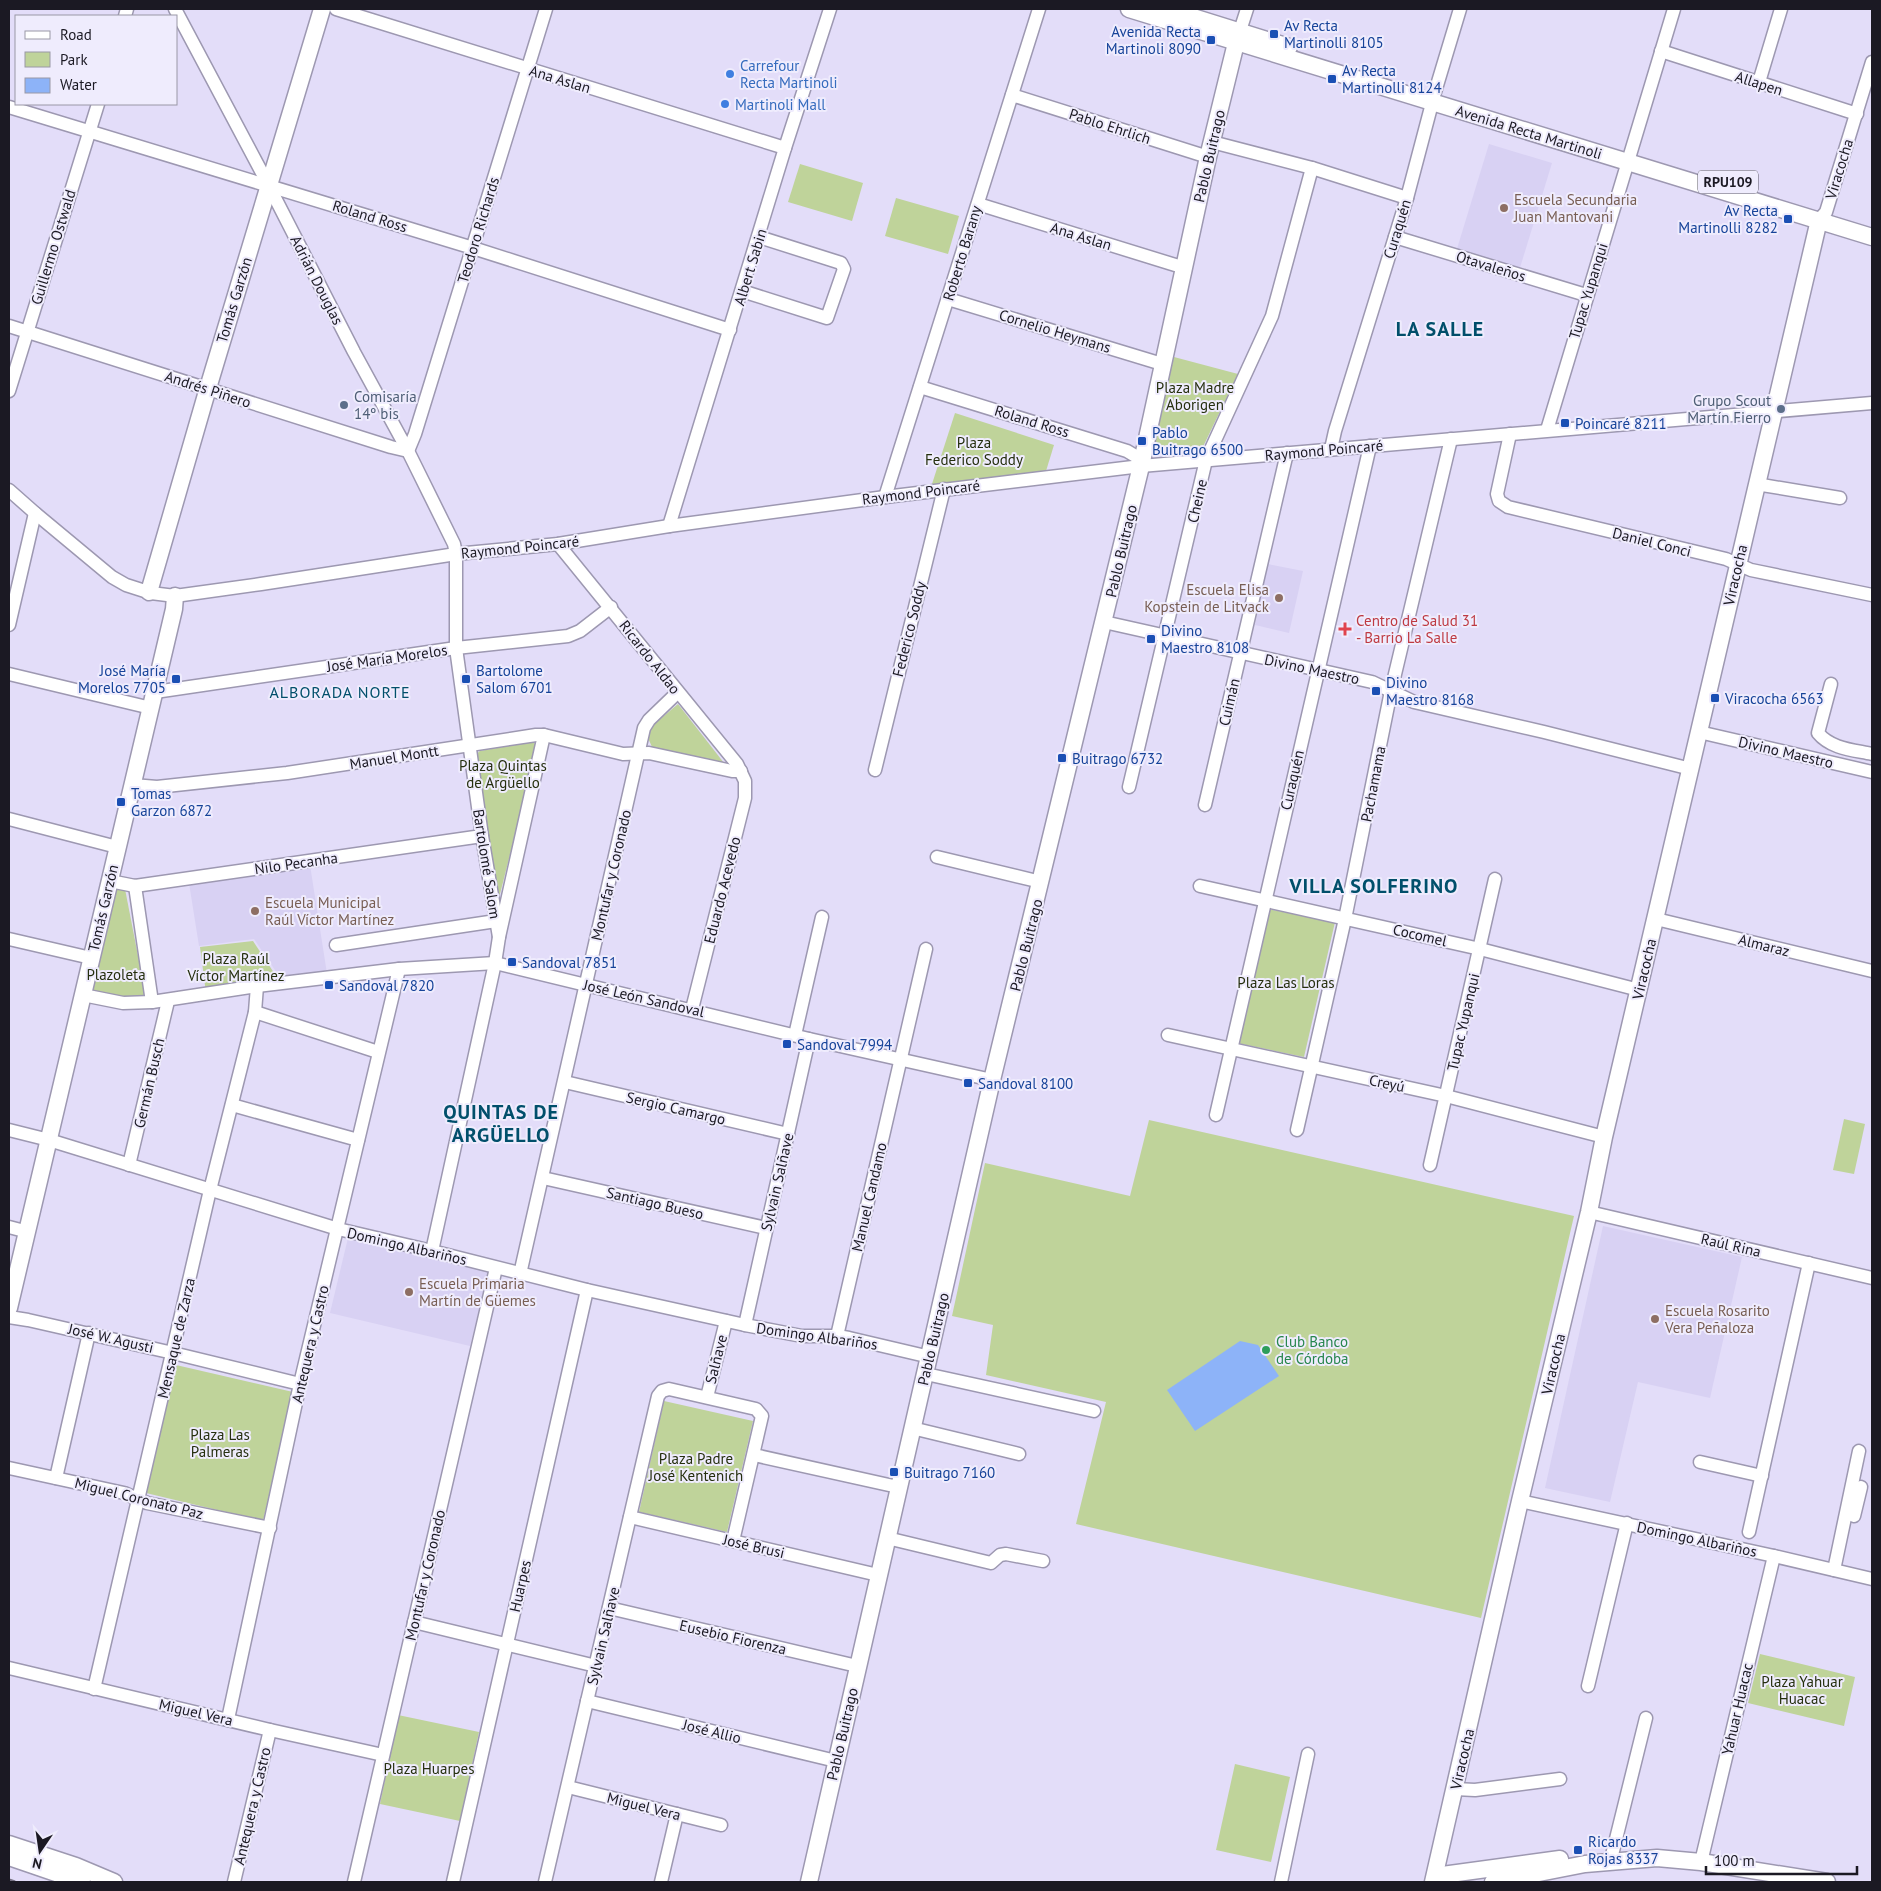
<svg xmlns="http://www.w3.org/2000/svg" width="1881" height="1891" font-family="'PT Sans',sans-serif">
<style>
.built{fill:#d8d1f3}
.green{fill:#bfd39a}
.water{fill:#8db3f8}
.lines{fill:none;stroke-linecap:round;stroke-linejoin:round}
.minor-casing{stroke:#9d98b1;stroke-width:15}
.major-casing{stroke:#9d98b1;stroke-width:19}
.minor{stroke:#fff;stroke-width:12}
.major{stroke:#fff;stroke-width:16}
.rail{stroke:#747082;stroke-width:3;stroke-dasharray:9 9;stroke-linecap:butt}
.transit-dot{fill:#1a4fb4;stroke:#efecfd;stroke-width:2}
.shop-dot{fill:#3f7fe0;stroke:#efecfd;stroke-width:2}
.education-dot{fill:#8d6e63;stroke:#efecfd;stroke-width:2}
.service-dot{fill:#5c6f8a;stroke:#efecfd;stroke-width:2}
.health-dot{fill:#e0444e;stroke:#efecfd;stroke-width:2}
.leisure-dot{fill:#2e9e5b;stroke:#efecfd;stroke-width:2}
.labels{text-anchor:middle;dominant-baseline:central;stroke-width:4;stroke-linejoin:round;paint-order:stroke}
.shield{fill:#efecfd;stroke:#5b5864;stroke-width:1}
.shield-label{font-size:14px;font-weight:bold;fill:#1b1923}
.transit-label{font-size:15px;fill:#164399;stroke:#efecfd;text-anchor:start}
.shop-label{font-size:15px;fill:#366cbe;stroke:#efecfd;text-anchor:start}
.street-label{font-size:15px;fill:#1b1923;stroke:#efecfd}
.education-label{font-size:15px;fill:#785e54;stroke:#efecfd;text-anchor:start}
.park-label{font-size:15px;fill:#252f0e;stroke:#efecfd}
.service-label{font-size:15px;fill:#4e5e75;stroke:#efecfd;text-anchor:start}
.health-label{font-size:15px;fill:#be3a42;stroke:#efecfd;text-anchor:start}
.leisure-label{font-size:15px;fill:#27864d;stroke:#efecfd;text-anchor:start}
.neighbourhood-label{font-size:16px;letter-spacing:1px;fill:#014f6b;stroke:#efecfd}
.district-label{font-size:20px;font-weight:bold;letter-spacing:1px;fill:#014f6b;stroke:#efecfd}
</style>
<rect width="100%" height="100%" fill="#e3ddf9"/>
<!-- built -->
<g class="built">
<polygon points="1489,144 1552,163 1519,271 1456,252"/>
<polygon points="1268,564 1303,571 1289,633 1255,625"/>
<polygon points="310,865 328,980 285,985 254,939 199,946 189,883"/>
<polygon points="1603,1226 1742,1257 1710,1398 1638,1382 1610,1502 1545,1488"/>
<polygon points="348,1238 488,1272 470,1346 330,1313"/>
</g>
<!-- green -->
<g class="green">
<polygon points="800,164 863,183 852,221 788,202"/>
<polygon points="896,198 959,216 948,254 885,236"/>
<polygon points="1174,357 1238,374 1200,453 1150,455"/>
<polygon points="955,413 1054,445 1046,471 931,487"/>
<polygon points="678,704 724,763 652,747 648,738 652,726"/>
<polygon points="532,742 536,744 537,748 500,894 497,896 475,755 480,751"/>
<polygon points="111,886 125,889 146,997 129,998 88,993"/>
<polygon points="1268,909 1335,922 1304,1057 1237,1043"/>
<polygon points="253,941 282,985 206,993 200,947"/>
<polygon points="1844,1119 1865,1124 1854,1174 1833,1170"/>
<polygon points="1149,1120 1574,1216 1481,1618 1076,1524 1106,1402 986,1375 993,1325 952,1316 985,1163 1130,1196"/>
<polygon points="176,1365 293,1392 263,1521 146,1493"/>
<polygon points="664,1401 753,1421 727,1532 639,1512"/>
<polygon points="1760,1654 1855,1677 1844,1726 1748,1703"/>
<polygon points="398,1715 479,1732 460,1821 380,1804"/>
<polygon points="1235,1764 1290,1777 1271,1862 1216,1850"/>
</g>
<!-- water -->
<polygon class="water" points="1240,1341 1258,1345 1279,1376 1195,1431 1167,1390"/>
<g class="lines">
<!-- minor casing -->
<g class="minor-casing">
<g id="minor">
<polyline points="175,9 269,186 354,352 408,451 454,544 456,554 456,648 482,836 499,937"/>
<polyline points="336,9 785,148"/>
<polyline points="125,16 127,9"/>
<polyline points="1237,40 1247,9"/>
<polyline points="1661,51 1857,114"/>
<polyline points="1759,82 1781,9"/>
<polyline points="1012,95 1208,157"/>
<polyline points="9,107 473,248 730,330"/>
<polyline points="1212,142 1312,168 1407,198"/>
<polyline points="978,204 1185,268"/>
<polyline points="1819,220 1826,212 1872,62"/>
<polyline points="1395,237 1586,295"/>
<polyline points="742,291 827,318 844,269 841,263 759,237"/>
<polyline points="948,299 1162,364"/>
<polyline points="9,326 391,447 408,451"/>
<polyline points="920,387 1127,451 1142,460"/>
<polyline points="9,391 98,104"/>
<polyline points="1547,430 1674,9"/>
<polyline points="1510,434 1497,494 1499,501 1508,507 1726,559 1751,570 1872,595"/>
<polyline points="1331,449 1335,431 1407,198 1435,92 1460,9"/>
<polyline points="408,451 415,434 546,9"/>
<polyline points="1756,484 1840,498"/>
<polyline points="9,490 35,513 112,577 126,585 151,593 175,596 261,584 456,554 558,544 669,526 885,497 1141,466 1872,403"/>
<polyline points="885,497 1039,9"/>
<polyline points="669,526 785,148 830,9"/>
<polyline points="558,544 737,764 745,781 745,798 692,1009"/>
<polyline points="1104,622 1372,682 1414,702 1544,732 1691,769"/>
<polyline points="9,625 35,513"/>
<polyline points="9,674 151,708"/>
<path d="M1831 684 1818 733C1831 749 1854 750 1872 754"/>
<polyline points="155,692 456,648 568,636 580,631 611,607"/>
<polyline points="1699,732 1872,772"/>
<polyline points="875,770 944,489"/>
<polyline points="133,785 157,787 287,773 536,735 544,735 623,754 649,753 732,771 741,771"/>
<polyline points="1129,787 1206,460 1272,316 1312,168"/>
<polyline points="1205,805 1287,453"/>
<polyline points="9,819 117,847"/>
<polyline points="937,857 1041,882"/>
<polyline points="110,881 135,886 482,836"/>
<polyline points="135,886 152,1002"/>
<polyline points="1200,886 1480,949 1639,990"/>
<polyline points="1656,919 1872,971"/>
<polyline points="9,939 91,958"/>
<polyline points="336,945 496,921"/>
<polyline points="83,995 123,1003 152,1002 257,986 399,969 495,963 809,1039 992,1080"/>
<polyline points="255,1012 378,1052"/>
<polyline points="795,1035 822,917"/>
<polyline points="1168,1035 1446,1096 1604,1137"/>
<polyline points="565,1082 788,1134"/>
<polyline points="232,1105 358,1140"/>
<polyline points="1216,1115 1370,446"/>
<polyline points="9,1130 49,1140 338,1229 432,1251 587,1290 745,1325 802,1336 837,1336 849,1338 930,1357"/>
<polyline points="1297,1130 1345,919 1391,691 1451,439"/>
<polyline points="129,1165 168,1001"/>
<polyline points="1430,1165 1495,879"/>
<polyline points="543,1178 766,1228"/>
<polyline points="1589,1212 1872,1278"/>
<polyline points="9,1227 28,1232"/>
<polyline points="432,1251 495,963 499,937 544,735"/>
<polyline points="520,1274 644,728 649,720 677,693"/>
<polyline points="9,1317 28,1320 173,1353 300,1384"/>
<polyline points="745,1325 809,1039"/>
<polyline points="837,1336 926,949"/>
<polyline points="926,1374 1094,1411"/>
<polyline points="707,1397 726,1321"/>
<polyline points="912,1428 1019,1454"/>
<polyline points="754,1455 898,1487"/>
<polyline points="1700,1462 1762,1476"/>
<polyline points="9,1468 124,1493 147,1503 270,1528"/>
<polyline points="56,1478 89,1333"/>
<polyline points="1520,1501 1774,1556 1872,1579"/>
<polyline points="1854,1516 1861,1487"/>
<polyline points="630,1517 878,1575"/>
<polyline points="1749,1532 1809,1263"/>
<polyline points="887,1538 991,1563 1000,1555 1006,1554 1043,1561"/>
<polyline points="1834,1570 1859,1451"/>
<polyline points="609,1608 857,1666"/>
<polyline points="414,1622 596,1666"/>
<polyline points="9,1668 270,1730 383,1755"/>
<polyline points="1588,1686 1627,1523"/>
<polyline points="94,1689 210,1190 255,1012 257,986"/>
<polyline points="587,1701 836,1761"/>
<polyline points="228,1719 300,1384 399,969"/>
<polyline points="568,1787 721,1825"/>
<polyline points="1455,1789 1475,1790 1560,1779"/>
<polyline points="1612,1855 1646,1718"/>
<polyline points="1701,1862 1774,1556"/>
<polyline points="234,1882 270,1730"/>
<polyline points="354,1882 496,1268"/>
<polyline points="453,1882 587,1290"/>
<polyline points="545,1882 658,1396 662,1391 669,1389 756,1409 762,1416 733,1541"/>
<polyline points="661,1882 677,1814"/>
<polyline points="1281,1882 1308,1754"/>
</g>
</g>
<!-- major casing -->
<g class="major-casing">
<g id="major">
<polyline points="1129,9 1872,237"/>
<polyline points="1167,9 1289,47"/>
<polyline points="149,592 208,388 322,9"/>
<polyline points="9,1308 174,609 175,596"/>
<polyline points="9,1844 76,1866 114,1882"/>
<polyline points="9,1857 82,1882"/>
<polyline points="1435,1876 1560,1859"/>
<polyline points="809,1882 992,1080 1141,466 1208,157 1236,43"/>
<polyline points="1433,1882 1520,1501 1589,1212 1604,1137 1819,220"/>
<polyline points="1493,1882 1585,1864 1657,1858 1701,1862 1827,1882"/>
</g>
</g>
<!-- minor -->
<use href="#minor" class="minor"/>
<!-- major -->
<use href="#major" class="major"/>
<!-- rail -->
<polyline class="rail" points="9,1880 15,1882"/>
</g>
<!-- markers -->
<g class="transit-dot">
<rect x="1269" y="29" width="10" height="10" rx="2.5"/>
<rect x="1206" y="35" width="10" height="10" rx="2.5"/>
<rect x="1327" y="74" width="10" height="10" rx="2.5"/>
<rect x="1783" y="214" width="10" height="10" rx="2.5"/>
<rect x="1560" y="418" width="10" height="10" rx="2.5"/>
<rect x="1137" y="436" width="10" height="10" rx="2.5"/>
<rect x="1146" y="634" width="10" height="10" rx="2.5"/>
<rect x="171" y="674" width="10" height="10" rx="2.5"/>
<rect x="461" y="674" width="10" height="10" rx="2.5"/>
<rect x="1371" y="686" width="10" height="10" rx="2.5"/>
<rect x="1710" y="693" width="10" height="10" rx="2.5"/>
<rect x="1057" y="753" width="10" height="10" rx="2.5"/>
<rect x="116" y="797" width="10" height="10" rx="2.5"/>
<rect x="507" y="957" width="10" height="10" rx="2.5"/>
<rect x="324" y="980" width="10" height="10" rx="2.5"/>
<rect x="782" y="1039" width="10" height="10" rx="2.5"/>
<rect x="963" y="1078" width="10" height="10" rx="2.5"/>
<rect x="889" y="1467" width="10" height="10" rx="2.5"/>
<rect x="1573" y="1845" width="10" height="10" rx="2.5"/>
</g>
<g class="shop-dot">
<circle cx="730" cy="74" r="5"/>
<circle cx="725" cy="104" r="5"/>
</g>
<g class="education-dot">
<circle cx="1504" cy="208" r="5"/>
<circle cx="1279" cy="598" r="5"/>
<circle cx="255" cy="911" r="5"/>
<circle cx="409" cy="1292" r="5"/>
<circle cx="1655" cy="1319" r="5"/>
</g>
<g class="service-dot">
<circle cx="344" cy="405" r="5"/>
<circle cx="1781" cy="409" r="5"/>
</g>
<path class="health-dot" d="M1342.5 621.5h5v5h5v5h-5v5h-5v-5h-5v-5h5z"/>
<circle class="leisure-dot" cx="1266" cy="1350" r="5"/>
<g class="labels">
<!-- shield labels -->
<rect class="shield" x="1698" y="170.5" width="60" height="23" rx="4"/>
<g class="shield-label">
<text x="1728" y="182">RPU109</text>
</g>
<!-- transit labels -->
<g class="transit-label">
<text x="1284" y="25">Av Recta<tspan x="1284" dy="17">Martinolli 8105</tspan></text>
<text x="1201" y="31" text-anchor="end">Avenida Recta<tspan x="1201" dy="17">Martinoli 8090</tspan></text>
<text x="1342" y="70">Av Recta<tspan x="1342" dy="17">Martinolli 8124</tspan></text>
<text x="1778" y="210" text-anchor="end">Av Recta<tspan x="1778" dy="17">Martinolli 8282</tspan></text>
<text x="1575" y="423">Poincaré 8211</text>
<text x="1152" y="432">Pablo<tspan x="1152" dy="17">Buitrago 6500</tspan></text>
<text x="1161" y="630">Divino<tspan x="1161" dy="17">Maestro 8108</tspan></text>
<text x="166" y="670" text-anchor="end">José María<tspan x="166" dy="17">Morelos 7705</tspan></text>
<text x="476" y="670">Bartolome<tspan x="476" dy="17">Salom 6701</tspan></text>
<text x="1386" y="682">Divino<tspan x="1386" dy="17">Maestro 8168</tspan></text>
<text x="1725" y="698">Viracocha 6563</text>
<text x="1072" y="758">Buitrago 6732</text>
<text x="131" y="793">Tomas<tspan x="131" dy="17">Garzon 6872</tspan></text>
<text x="522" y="962">Sandoval 7851</text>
<text x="339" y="985">Sandoval 7820</text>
<text x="797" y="1044">Sandoval 7994</text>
<text x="978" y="1083">Sandoval 8100</text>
<text x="904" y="1472">Buitrago 7160</text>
<text x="1588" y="1841">Ricardo<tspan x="1588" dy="17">Rojas 8337</tspan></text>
</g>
<!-- shop labels -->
<g class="shop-label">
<text x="740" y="65">Carrefour<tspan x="740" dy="17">Recta Martinoli</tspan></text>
<text x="735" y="104">Martinoli Mall</text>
</g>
<!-- street labels -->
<g class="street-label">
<text transform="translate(560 79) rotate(17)">Ana Aslan</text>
<text transform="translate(1759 83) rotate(18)">Allapen</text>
<text transform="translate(1110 126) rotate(18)">Pablo Ehrlich</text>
<text transform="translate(1529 132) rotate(17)">Avenida Recta Martinoli</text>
<text transform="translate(1209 156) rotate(-77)">Pablo Buitrago</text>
<text transform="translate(1839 169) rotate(-73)">Viracocha</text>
<text transform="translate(370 216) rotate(17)">Roland Ross</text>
<text transform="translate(1397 229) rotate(-73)">Curaquén</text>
<text transform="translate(478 230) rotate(-73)">Teodoro Richards</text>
<text transform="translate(1081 236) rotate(17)">Ana Aslan</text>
<text transform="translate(53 247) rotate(-73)">Guillermo Ostwald</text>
<text transform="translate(962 253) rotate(-73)">Roberto Barany</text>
<text transform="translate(1491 266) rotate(17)">Otavaleños</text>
<text transform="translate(750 267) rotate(-73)">Albert Sabin</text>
<text transform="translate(317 280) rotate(63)">Adrián Douglas</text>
<text transform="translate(1588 291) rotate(-73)">Tupac Yupanqui</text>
<text transform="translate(234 300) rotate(-73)">Tomás Garzón</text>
<text transform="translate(1055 331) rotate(17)">Cornelio Heymans</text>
<text transform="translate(208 389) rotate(18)">Andrés Piñero</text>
<text transform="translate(1032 421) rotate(17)">Roland Ross</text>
<text transform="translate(1324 450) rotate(-5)">Raymond Poincaré</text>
<text transform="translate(921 492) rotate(-7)">Raymond Poincaré</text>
<text transform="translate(1197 501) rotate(-77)">Cheine</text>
<text transform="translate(1652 542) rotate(14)">Daniel Conci</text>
<text transform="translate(520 547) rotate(-6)">Raymond Poincaré</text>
<text transform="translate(1121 551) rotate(-77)">Pablo Buitrago</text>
<text transform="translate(1735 575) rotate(-77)">Viracocha</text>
<text transform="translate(909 629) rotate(-76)">Federico Soddy</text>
<text transform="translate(650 657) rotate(52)">Ricardo Aldao</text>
<text transform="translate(387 658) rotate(-8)">José María Morelos</text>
<text transform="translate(1312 669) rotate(12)">Divino Maestro</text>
<text transform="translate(1229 702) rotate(-77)">Cuimán</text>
<text transform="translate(1786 752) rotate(13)">Divino Maestro</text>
<text transform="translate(394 757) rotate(-9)">Manuel Montt</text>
<text transform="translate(1292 780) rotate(-77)">Curaquén</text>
<text transform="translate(1373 784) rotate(-79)">Pachamama</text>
<text transform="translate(296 863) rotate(-8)">Nilo Pecanha</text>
<text transform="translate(487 864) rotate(81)">Bartolomé Salom</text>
<text transform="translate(611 875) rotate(-77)">Montufar y Coronado</text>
<text transform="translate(722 890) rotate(-76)">Eduardo Acevedo</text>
<text transform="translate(103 908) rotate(-77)">Tomás Garzón</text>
<text transform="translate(1420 935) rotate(13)">Cocomel</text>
<text transform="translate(1026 945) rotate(-76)">Pablo Buitrago</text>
<text transform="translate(1764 945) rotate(14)">Almaraz</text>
<text transform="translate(1644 969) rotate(-77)">Viracocha</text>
<text transform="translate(644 998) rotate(13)">José León Sandoval</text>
<text transform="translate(1463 1022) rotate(-77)">Tupac Yupanqui</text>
<text transform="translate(149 1083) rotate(-77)">Germán Busch</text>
<text transform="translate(1387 1083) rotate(12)">Creyú</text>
<text transform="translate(676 1108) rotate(13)">Sergio Camargo</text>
<text transform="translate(777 1182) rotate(-77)">Sylvain Salñave</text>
<text transform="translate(869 1197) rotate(-77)">Manuel Candamo</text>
<text transform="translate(655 1203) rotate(13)">Santiago Bueso</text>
<text transform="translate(1731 1245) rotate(13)">Raúl Rina</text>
<text transform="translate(407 1246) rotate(13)">Domingo Albariños</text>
<text transform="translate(817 1336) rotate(8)">Domingo Albariños</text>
<text transform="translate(111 1338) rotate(13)">José W. Agusti</text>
<text transform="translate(176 1338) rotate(-77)">Mensaque de Zarza</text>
<text transform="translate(933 1339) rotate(-77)">Pablo Buitrago</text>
<text transform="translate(310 1344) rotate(-77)">Antequera y Castro</text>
<text transform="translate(716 1359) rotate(-76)">Salñave</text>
<text transform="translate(1553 1364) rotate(-77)">Viracocha</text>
<text transform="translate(139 1498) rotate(14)">Miguel Coronato Paz</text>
<text transform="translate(1697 1539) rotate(12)">Domingo Albariños</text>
<text transform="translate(754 1546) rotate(13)">José Brusi</text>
<text transform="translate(425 1575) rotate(-77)">Montufar y Coronado</text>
<text transform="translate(520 1586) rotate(-77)">Huarpes</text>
<text transform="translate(603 1636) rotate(-77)">Sylvain Salñave</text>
<text transform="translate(733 1637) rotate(13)">Eusebio Fiorenza</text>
<text transform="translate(1737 1709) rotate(-77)">Yahuar Huacac</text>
<text transform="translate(196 1712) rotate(13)">Miguel Vera</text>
<text transform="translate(712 1731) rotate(14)">José Allio</text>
<text transform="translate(842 1734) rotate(-77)">Pablo Buitrago</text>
<text transform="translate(1462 1759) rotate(-77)">Viracocha</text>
<text transform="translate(252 1806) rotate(-77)">Antequera y Castro</text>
<text transform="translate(644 1806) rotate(14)">Miguel Vera</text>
</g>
<!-- education labels -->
<g class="education-label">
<text x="1514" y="199">Escuela Secundaria<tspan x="1514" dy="17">Juan Mantovani</tspan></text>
<text x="1269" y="589" text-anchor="end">Escuela Elisa<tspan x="1269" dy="17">Kopstein de Litvack</tspan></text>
<text x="265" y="902">Escuela Municipal<tspan x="265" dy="17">Raúl Víctor Martínez</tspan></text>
<text x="419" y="1283">Escuela Primaria<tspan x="419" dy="17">Martín de Güemes</tspan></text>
<text x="1665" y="1310">Escuela Rosarito<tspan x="1665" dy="17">Vera Peñaloza</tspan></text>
</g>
<!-- park labels -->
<g class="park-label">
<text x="1195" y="387">Plaza Madre<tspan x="1195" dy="17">Aborigen</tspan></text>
<text x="974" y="442">Plaza<tspan x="974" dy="17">Federico Soddy</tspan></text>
<text x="503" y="765">Plaza Quintas<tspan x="503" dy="17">de Argüello</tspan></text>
<text x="236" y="958">Plaza Raúl<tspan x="236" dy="17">Víctor Martínez</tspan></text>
<text x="116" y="974">Plazoleta</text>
<text x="1286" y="982">Plaza Las Loras</text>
<text x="220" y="1434">Plaza Las<tspan x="220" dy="17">Palmeras</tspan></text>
<text x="696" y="1458">Plaza Padre<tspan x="696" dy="17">José Kentenich</tspan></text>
<text x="1802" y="1681">Plaza Yahuar<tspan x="1802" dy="17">Huacac</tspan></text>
<text x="429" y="1768">Plaza Huarpes</text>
</g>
<!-- service labels -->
<g class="service-label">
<text x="354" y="396">Comisaría<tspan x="354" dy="17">14º bis</tspan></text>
<text x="1771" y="400" text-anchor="end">Grupo Scout<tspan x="1771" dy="17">Martín Fierro</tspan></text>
</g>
<!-- health labels -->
<g class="health-label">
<text x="1356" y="620">Centro de Salud 31<tspan x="1356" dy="17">- Barrio La Salle</tspan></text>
</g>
<!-- leisure labels -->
<g class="leisure-label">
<text x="1276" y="1341">Club Banco<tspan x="1276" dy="17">de Córdoba</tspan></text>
</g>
<!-- neighbourhood labels -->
<g class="neighbourhood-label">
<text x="340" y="692">ALBORADA NORTE</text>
</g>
<!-- district labels -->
<g class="district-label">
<text x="1440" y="329">LA SALLE</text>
<text x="1374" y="886">VILLA SOLFERINO</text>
<text x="501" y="1112">QUINTAS DE<tspan x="501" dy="23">ARGÜELLO</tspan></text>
</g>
</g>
<!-- border -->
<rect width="1881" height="1891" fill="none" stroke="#1b1923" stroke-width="20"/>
<!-- legend -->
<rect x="15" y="15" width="162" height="90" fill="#efecfd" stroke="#9a98a6"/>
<rect x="25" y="31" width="25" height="8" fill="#ffffff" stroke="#9a98a6"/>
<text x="60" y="40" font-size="15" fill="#1b1923">Road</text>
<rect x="25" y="52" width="25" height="15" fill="#bfd39a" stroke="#9a98a6"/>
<text x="60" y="65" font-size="15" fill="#1b1923">Park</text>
<rect x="25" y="78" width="25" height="15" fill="#8db3f8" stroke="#9a98a6"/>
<text x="60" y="90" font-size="15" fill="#1b1923">Water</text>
<!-- north arrow -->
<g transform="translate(40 1851) rotate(193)" stroke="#efecfd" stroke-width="4" paint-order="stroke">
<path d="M0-4L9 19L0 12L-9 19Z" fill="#1b1923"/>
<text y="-8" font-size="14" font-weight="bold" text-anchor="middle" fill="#1b1923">N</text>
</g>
<!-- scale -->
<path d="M1706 1866v8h151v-8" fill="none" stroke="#1b1923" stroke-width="2.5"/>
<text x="1714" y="1866" font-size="15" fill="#1b1923" stroke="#efecfd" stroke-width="4" paint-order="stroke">100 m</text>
</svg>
